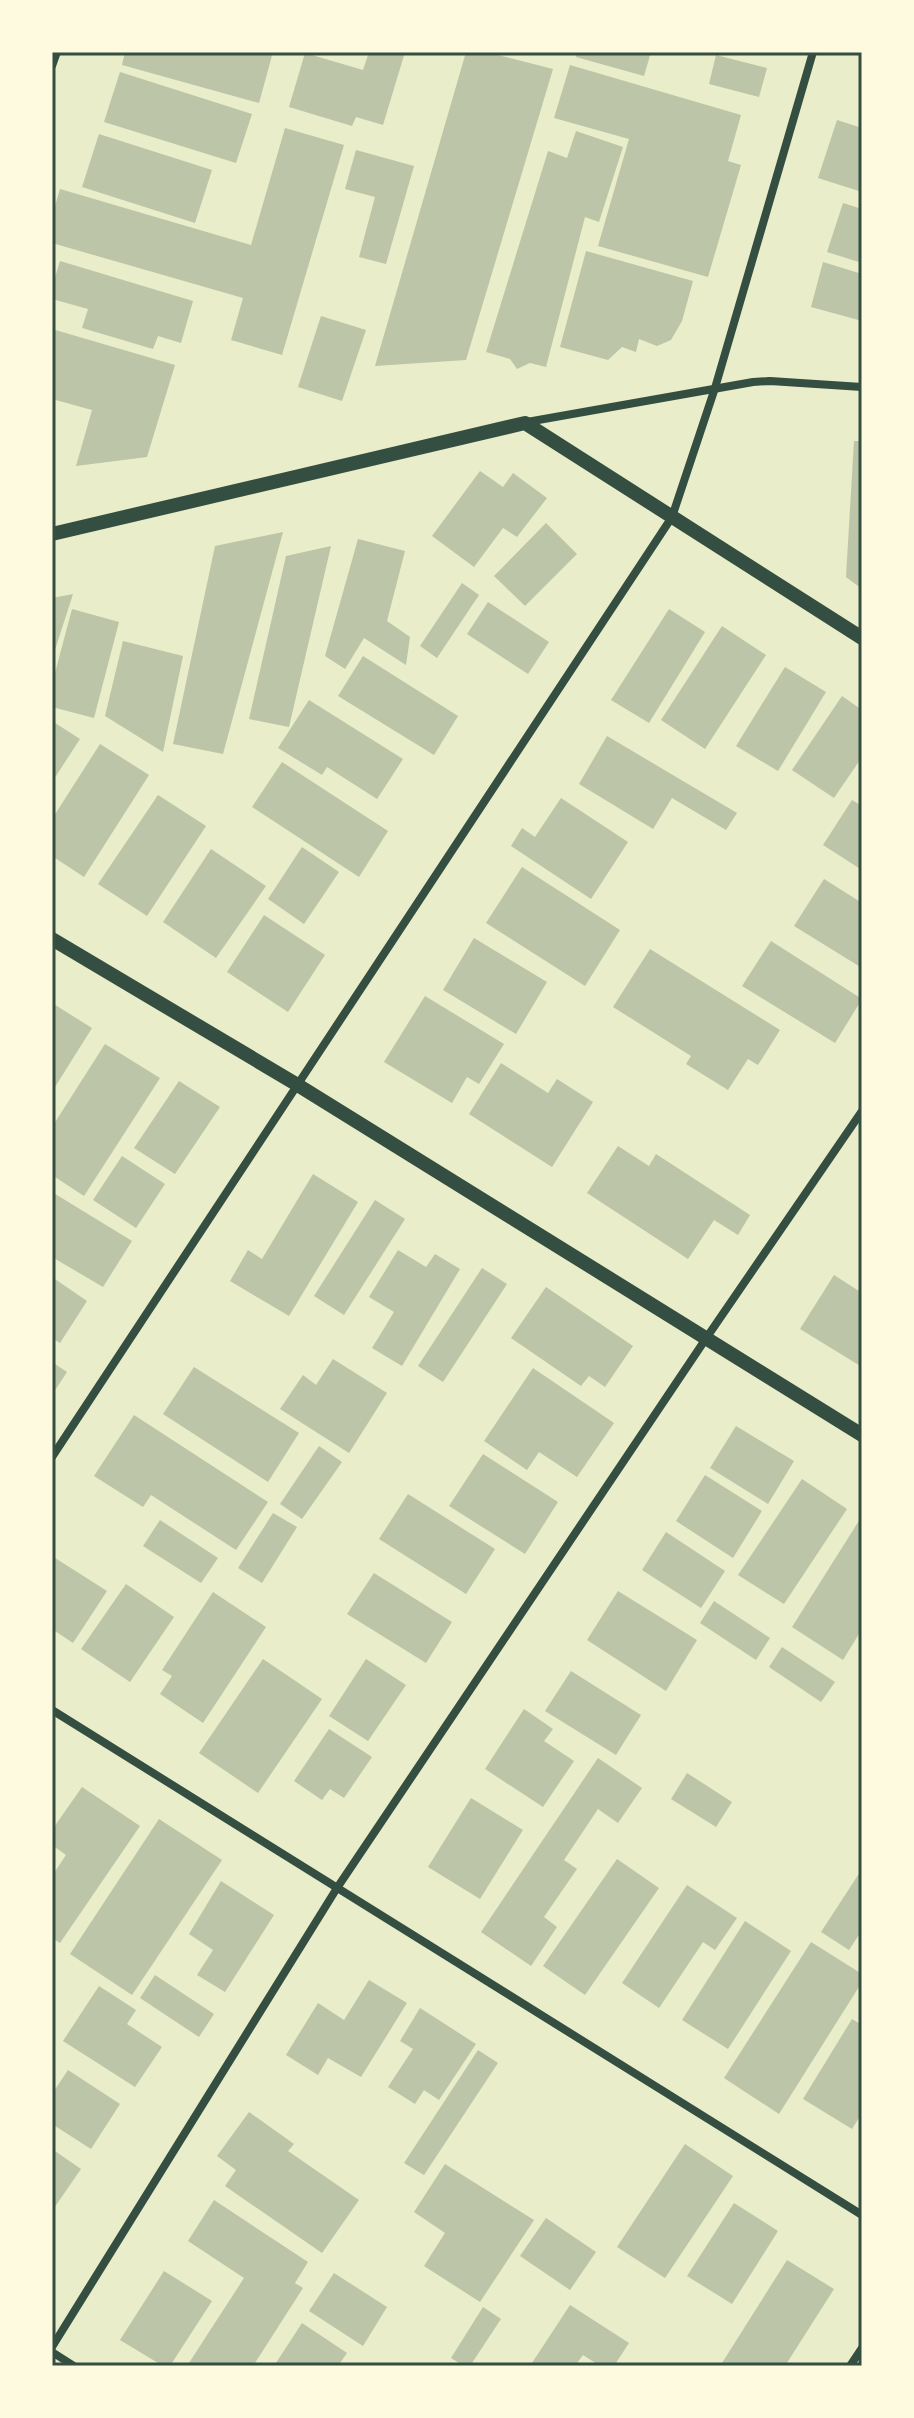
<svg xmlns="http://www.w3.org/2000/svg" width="914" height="2418" font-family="Figtree,sans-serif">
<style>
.building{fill:#bcc5a7}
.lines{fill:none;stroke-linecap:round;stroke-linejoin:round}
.minor{stroke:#344e41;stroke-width:8}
.tertiary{stroke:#344e41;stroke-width:14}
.neatline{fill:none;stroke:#344e41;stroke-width:3}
</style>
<rect width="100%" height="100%" fill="#e9edc9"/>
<!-- building -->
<g class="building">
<polygon points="125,52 273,52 259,103 122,65"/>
<polygon points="369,52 405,52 383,125 356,117 352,126 289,107 305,53 363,70"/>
<polygon points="466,52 486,52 553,69 466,360 375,366"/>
<polygon points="577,52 651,52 644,76 576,57"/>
<polygon points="716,55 767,68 759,97 709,84"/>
<polygon points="570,65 741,115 728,161 741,165 708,277 598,246 629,139 554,118"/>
<polygon points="120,72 252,114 236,163 104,122"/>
<polygon points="837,120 862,128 862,192 818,178"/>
<polygon points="285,128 344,145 282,355 231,340 243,298 52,243 52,216 60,189 251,245"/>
<polygon points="576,131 623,147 599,222 585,217 546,367 530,363 517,369 510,359 486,352 548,151 567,158"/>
<polygon points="99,134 212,170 195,223 82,187"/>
<polygon points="356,150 414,166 386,264 359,257 375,197 345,189"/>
<polygon points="843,203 862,209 862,263 827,252"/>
<polygon points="586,251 693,281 682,321 671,340 657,346 639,339 636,352 622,347 608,360 560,347"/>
<polygon points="60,261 193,301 181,343 158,336 153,349 82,328 88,309 52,299 52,287"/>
<polygon points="823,262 862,274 862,321 811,307"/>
<polygon points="321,316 366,330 342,401 298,387"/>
<polygon points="52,329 175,365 147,457 76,466 92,410 52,399"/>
<polygon points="854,441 862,441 862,589 846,577"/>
<polygon points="480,471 503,487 513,473 547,498 517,537 503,528 474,567 432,536"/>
<polygon points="546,523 577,554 525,606 494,576"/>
<polygon points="283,532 223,754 173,744 215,546"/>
<polygon points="358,539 405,551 387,621 410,637 406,665 364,638 345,669 325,656"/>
<polygon points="331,546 289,727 249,719 286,556"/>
<polygon points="462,583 479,595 437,658 420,646"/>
<polygon points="73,594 53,656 52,656 52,598"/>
<polygon points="488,602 549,642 528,674 467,634"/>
<polygon points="72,609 119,622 94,718 52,707 52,684"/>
<polygon points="669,609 705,632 649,723 611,700"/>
<polygon points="722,626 766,655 705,749 661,720"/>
<polygon points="123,641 183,656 163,752 105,716"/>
<polygon points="363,656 458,716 434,755 338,696"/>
<polygon points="785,667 826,692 778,771 736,746"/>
<polygon points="842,696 862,710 862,757 834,798 792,770"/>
<polygon points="309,700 403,759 377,799 327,767 322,775 278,748"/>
<polygon points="52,721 80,739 52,782"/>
<polygon points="607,736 737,813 726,830 672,798 653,829 579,784"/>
<polygon points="100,744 149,775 84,877 52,856 52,819"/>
<polygon points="282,762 388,831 359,877 252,807"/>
<polygon points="158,795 206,826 147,916 98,884"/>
<polygon points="561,798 628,842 591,899 511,846 522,828 535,837"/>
<polygon points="852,800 862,806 862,870 823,845"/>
<polygon points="302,847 339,872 304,924 268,899"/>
<polygon points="211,849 266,886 216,958 163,922"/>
<polygon points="522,867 620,930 585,986 486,923"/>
<polygon points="824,879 862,903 862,968 794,926"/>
<polygon points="264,915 325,955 288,1012 227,972"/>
<polygon points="474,938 547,982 516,1034 443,990"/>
<polygon points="771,941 862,999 835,1043 742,986"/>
<polygon points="650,949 780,1030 758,1065 748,1059 728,1090 686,1064 691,1056 613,1007"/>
<polygon points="425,996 504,1044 479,1084 467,1077 452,1103 384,1062"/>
<polygon points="52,1003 92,1028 55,1087 52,1085"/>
<polygon points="105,1044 160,1078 84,1196 52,1175 52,1127"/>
<polygon points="501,1063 548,1093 557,1079 593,1102 552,1167 469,1114"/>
<polygon points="179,1081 220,1107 175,1174 134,1148"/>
<polygon points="618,1146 649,1166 656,1154 750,1215 738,1235 714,1220 688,1259 587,1193"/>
<polygon points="122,1156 165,1184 136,1228 93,1200"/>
<polygon points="313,1174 358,1202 289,1316 230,1281 248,1250 262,1259"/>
<polygon points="52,1192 132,1241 103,1287 52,1257"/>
<polygon points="375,1200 405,1219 344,1315 314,1296"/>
<polygon points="398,1250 426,1267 435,1254 460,1269 402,1366 372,1348 394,1312 369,1297"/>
<polygon points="482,1268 507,1284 443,1382 418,1366"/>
<polygon points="834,1275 862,1293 862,1367 800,1329"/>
<polygon points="52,1277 87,1301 60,1343 52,1338"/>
<polygon points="546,1287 633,1346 605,1387 589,1376 581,1386 511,1338"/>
<polygon points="333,1359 387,1393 349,1453 280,1409 303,1375 316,1385"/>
<polygon points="52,1362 67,1372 52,1395"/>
<polygon points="194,1367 299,1433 268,1482 163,1414"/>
<polygon points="533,1368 614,1423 577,1477 539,1452 527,1470 484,1441"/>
<polygon points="134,1415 268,1502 236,1550 151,1495 143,1507 94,1476"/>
<polygon points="736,1426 794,1461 768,1504 710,1468"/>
<polygon points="319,1446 342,1462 302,1519 280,1504"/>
<polygon points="483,1454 558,1502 525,1554 449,1506"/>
<polygon points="705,1475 762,1511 733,1558 676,1521"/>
<polygon points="802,1479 847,1509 784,1604 738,1575"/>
<polygon points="408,1494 495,1549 466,1594 379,1539"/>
<polygon points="273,1513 297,1527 262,1583 238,1568"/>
<polygon points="862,1516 862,1629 843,1660 792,1627"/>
<polygon points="160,1520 218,1558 201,1583 143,1546"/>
<polygon points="666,1532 725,1571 701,1608 642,1570"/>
<polygon points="55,1558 107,1591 73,1643 52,1629 52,1563"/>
<polygon points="374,1573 452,1622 426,1663 347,1614"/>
<polygon points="126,1584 174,1617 130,1682 81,1649"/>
<polygon points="618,1591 697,1640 666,1691 587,1640"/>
<polygon points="213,1592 266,1627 203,1723 160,1694 172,1676 162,1670"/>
<polygon points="714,1601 770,1638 756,1660 700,1623"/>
<polygon points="782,1647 835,1682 821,1702 769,1667"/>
<polygon points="263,1659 322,1699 258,1793 199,1753"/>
<polygon points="366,1659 406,1685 368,1741 329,1716"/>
<polygon points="571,1671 641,1715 616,1755 545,1711"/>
<polygon points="524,1709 553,1729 544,1741 574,1761 543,1807 485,1769"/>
<polygon points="329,1729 372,1757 344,1798 330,1789 322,1800 294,1781"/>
<polygon points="598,1758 642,1788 618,1823 598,1809 564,1860 577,1869 544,1917 557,1927 531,1966 481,1932"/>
<polygon points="687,1773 732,1802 716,1827 671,1799"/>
<polygon points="82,1787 140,1826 60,1943 52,1938 52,1876 66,1855 52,1845 52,1830"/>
<polygon points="471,1798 523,1830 480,1899 428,1867"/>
<polygon points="159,1819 222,1860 132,1995 70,1954"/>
<polygon points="617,1859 659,1888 585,1995 543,1966"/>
<polygon points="862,1869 862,1930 849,1950 821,1932"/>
<polygon points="221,1881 274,1915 225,1992 197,1975 213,1950 189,1934"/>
<polygon points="687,1885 737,1918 715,1950 703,1942 659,2008 622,1983"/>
<polygon points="745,1921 791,1951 728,2049 682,2020"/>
<polygon points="811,1942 862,1974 862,1982 779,2114 724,2078"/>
<polygon points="155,1975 214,2014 199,2037 140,1998"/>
<polygon points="369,1980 407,2003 361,2077 328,2058 318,2075 286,2055 318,2003 344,2020"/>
<polygon points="99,1986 136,2010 127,2024 162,2047 135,2087 63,2041"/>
<polygon points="420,2008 476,2044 439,2100 424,2090 415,2104 388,2087 413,2049 400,2041"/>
<polygon points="852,2019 862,2025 862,2113 852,2129 803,2099"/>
<polygon points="478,2050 498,2063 424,2175 404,2163"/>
<polygon points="68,2070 120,2104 91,2149 52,2124 52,2094"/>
<polygon points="249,2112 294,2144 288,2151 359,2200 322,2253 225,2186 236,2170 217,2156"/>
<polygon points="685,2144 733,2176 665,2278 617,2247"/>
<polygon points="52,2149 81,2169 52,2211"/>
<polygon points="445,2164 534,2220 480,2302 424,2266 445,2233 414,2212"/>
<polygon points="214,2200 308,2262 295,2283 303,2288 253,2366 187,2366 244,2278 188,2241"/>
<polygon points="734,2203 778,2231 732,2304 687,2276"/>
<polygon points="546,2218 596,2252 570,2290 520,2256"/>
<polygon points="787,2260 834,2289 785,2366 727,2366 722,2363"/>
<polygon points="164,2271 212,2301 170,2366 163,2366 120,2340"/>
<polygon points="334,2273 387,2307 363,2346 309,2311"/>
<polygon points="570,2305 629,2343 614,2366 600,2366 583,2355 575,2366 530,2366"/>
<polygon points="483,2307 501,2319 470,2366 464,2366 451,2358"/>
<polygon points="302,2323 347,2353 338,2366 274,2366"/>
</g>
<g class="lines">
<!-- minor -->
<g class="minor">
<polyline points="52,66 57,52"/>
<polyline points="527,422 753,382 770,381 862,387"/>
<polyline points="52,1457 672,517 715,388 813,52"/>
<polyline points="52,1710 862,2215"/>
<polyline points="52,2347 337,1888 707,1337 862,1111"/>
<polyline points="52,2352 74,2366"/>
<polyline points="850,2366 862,2348"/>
</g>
<!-- tertiary -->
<g class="tertiary">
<polyline points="52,534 525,423 862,638"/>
<polyline points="52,939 296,1084 862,1435"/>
</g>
</g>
<!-- border -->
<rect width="914" height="2418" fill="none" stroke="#fefae0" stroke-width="108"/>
<rect x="54" y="54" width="806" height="2310" class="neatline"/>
</svg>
